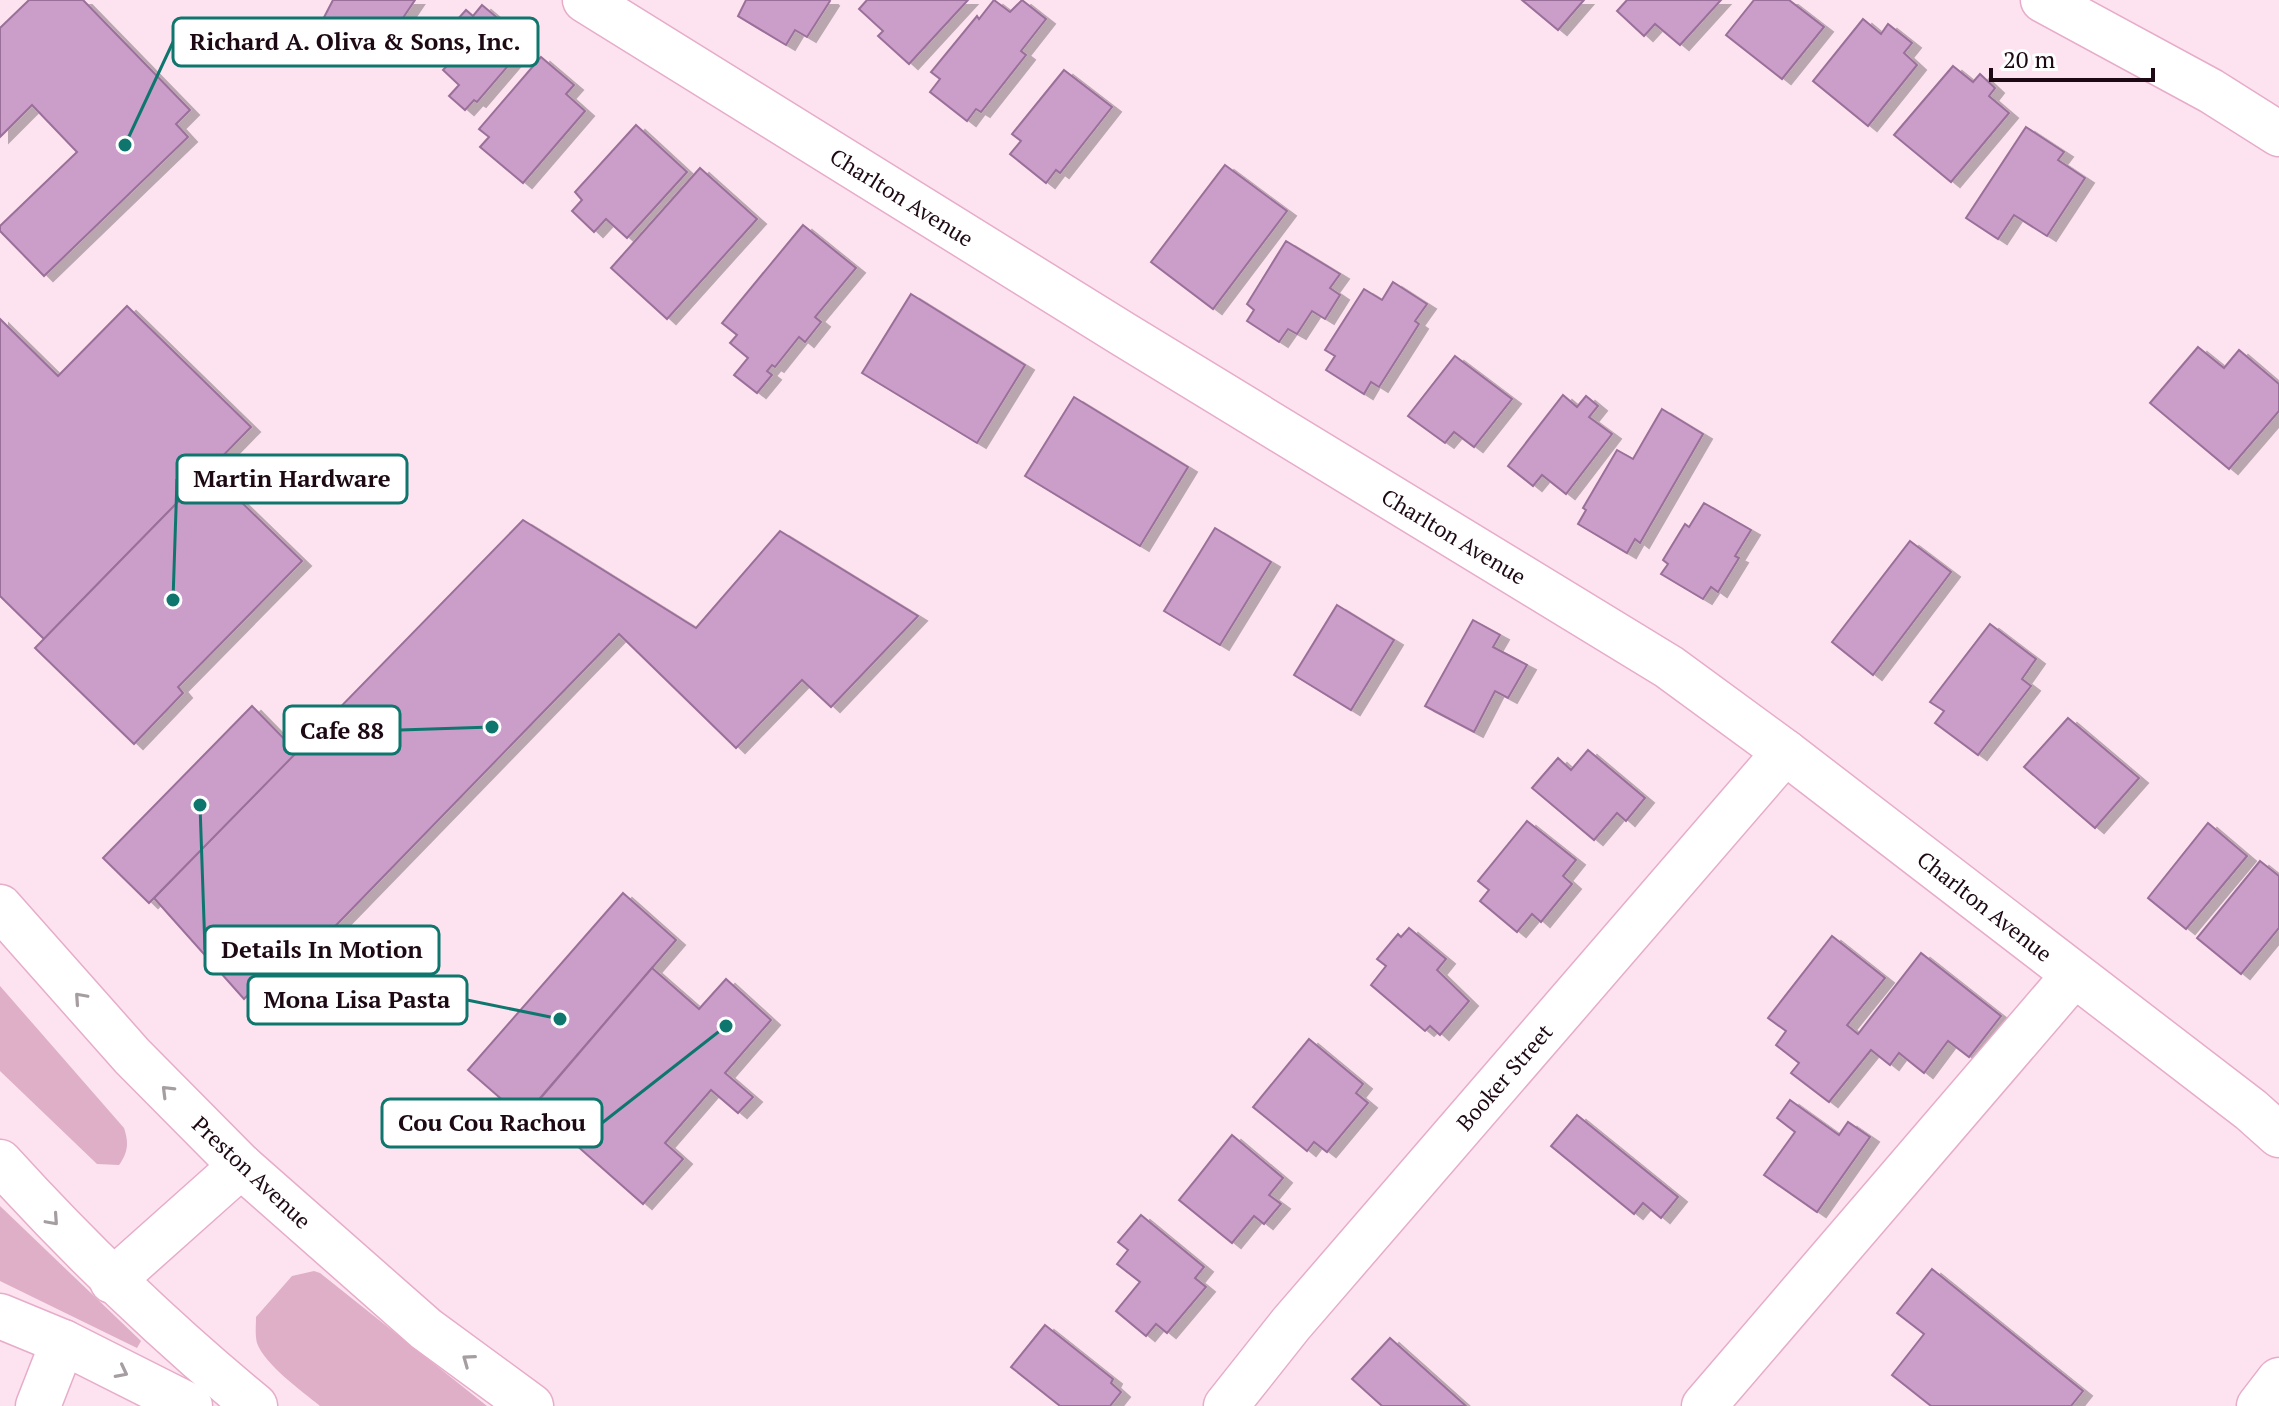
<svg xmlns="http://www.w3.org/2000/svg" width="2279" height="1406" font-family="'PT Serif',serif">
<style>
.green{fill:#deafc7}
.building{fill:#cb9eca;stroke:#9a709a;stroke-width:2;filter:url(#shadow)}
.lines{fill:none;stroke-linecap:round;stroke-linejoin:round}
.minor-casing{stroke:#e7acca;stroke-width:47}
.major-casing{stroke:#e7acca;stroke-width:47}
.minor{stroke:#fff;stroke-width:44}
.major{stroke:#fff;stroke-width:44}
.oneway{stroke:#a59da1}
.labels{text-anchor:middle;dominant-baseline:central;stroke-width:8;stroke-linejoin:round;paint-order:stroke}
.street-label{font-size:22px;fill:#1d0914;stroke:#fff}
.leader{fill:none;stroke:#0f766e;stroke-width:3}
.callout-dot{fill:#0f766e;stroke:#fff;stroke-width:3}
.callout{fill:#fff;stroke:#0f766e;stroke-width:3}
.callout-label{font-size:24px;text-anchor:middle;font-weight:bold;fill:#1d0914}
</style>
<defs>
<filter id="shadow"><feDropShadow dx="9" dy="5" stdDeviation="0" flood-color="#0004"/></filter>
</defs>
<rect width="100%" height="100%" fill="#fce3ef"/>
<!-- green -->
<g class="green">
<path d="M0 986 124 1128C129 1143 128 1152 119 1165L97 1164 0 1071Z"/>
<polygon points="0,1206 141,1341 137,1348 0,1281"/>
<path d="M314 1271 320 1273 487 1406H320C302 1391 265 1365 257 1343 255 1335 256 1326 256 1317L292 1276Z"/>
</g>
<!-- building -->
<g class="building">
<polygon points="29,0 83,0 190,110 176,124 188,137 44,276 0,231 0,226 77,152 32,105 0,137 0,28"/>
<polygon points="333,0 415,0 384,46 379,44 368,60 319,27"/>
<polygon points="746,0 829,0 830,1 807,37 795,30 786,45 738,16"/>
<polygon points="867,0 968,0 909,64 878,36 883,31 859,9"/>
<polygon points="994,0 1010,12 1022,0 1046,19 1021,51 1026,55 981,112 976,109 967,121 930,92 940,79 931,72 977,16 979,19"/>
<polygon points="1522,0 1584,0 1558,30"/>
<polygon points="1627,0 1721,0 1680,45 1655,24 1644,36 1617,11"/>
<polygon points="1754,0 1789,0 1824,27 1782,79 1726,35"/>
<polygon points="482,5 519,36 511,47 519,53 477,102 474,100 465,110 449,96 459,85 443,70 457,55 439,40 466,10 473,16"/>
<polygon points="1863,19 1881,34 1888,24 1912,43 1904,53 1917,65 1868,126 1813,81"/>
<polygon points="541,57 574,85 566,94 585,111 523,183 480,147 489,137 479,129"/>
<polygon points="1953,66 1973,82 1980,74 1995,88 1989,96 2009,113 1951,182 1894,135"/>
<polygon points="1064,70 1112,107 1060,173 1056,170 1046,183 1010,154 1021,141 1012,134"/>
<polygon points="636,125 687,172 627,238 606,219 594,232 572,211 582,200 575,192"/>
<polygon points="2026,127 2064,152 2058,160 2085,178 2047,236 2014,215 1998,239 1966,218"/>
<polygon points="1225,165 1287,211 1213,309 1151,262"/>
<polygon points="700,168 757,219 667,319 611,268"/>
<polygon points="803,225 856,268 815,317 821,322 805,342 799,337 775,367 772,365 767,371 772,375 757,393 734,375 748,358 730,343 737,335 722,323"/>
<polygon points="1286,241 1340,274 1330,288 1340,295 1325,319 1312,311 1297,334 1288,329 1279,342 1247,321 1254,310 1247,304"/>
<polygon points="1393,282 1427,304 1415,321 1419,324 1379,387 1371,382 1364,394 1326,370 1335,356 1325,350 1364,289 1382,300"/>
<polygon points="911,294 1025,365 977,443 862,373"/>
<polygon points="127,306 251,427 44,639 0,596 0,319 58,376"/>
<polygon points="2198,347 2224,368 2239,350 2279,384 2279,411 2229,469 2150,403"/>
<polygon points="1455,356 1512,399 1474,447 1454,432 1445,443 1408,416"/>
<polygon points="1563,395 1577,407 1586,396 1598,406 1589,417 1612,434 1566,494 1542,475 1533,486 1508,466"/>
<polygon points="1074,397 1188,467 1140,546 1025,476"/>
<polygon points="1662,409 1703,434 1640,543 1635,539 1627,553 1578,524 1586,510 1583,508 1617,450 1633,459"/>
<polygon points="216,463 241,487 234,495 302,561 178,687 183,693 134,744 35,648"/>
<polygon points="1704,503 1751,530 1735,556 1739,558 1718,592 1711,587 1703,599 1661,574 1668,564 1663,560 1685,524 1689,527"/>
<polygon points="523,520 696,628 780,531 918,616 831,707 802,680 736,748 619,634 277,986 266,976 244,999 154,898"/>
<polygon points="1215,528 1271,562 1220,645 1164,611"/>
<polygon points="1910,541 1951,572 1873,675 1832,642"/>
<polygon points="1337,605 1394,640 1351,710 1294,675"/>
<polygon points="1473,620 1500,635 1493,647 1527,665 1508,698 1495,691 1474,732 1425,706"/>
<polygon points="1990,624 2036,659 2022,679 2031,686 1978,755 1935,723 1944,711 1930,702"/>
<polygon points="252,706 297,752 149,903 103,858"/>
<polygon points="2068,718 2139,778 2095,828 2024,767"/>
<polygon points="1588,750 1645,798 1626,821 1617,813 1594,840 1532,788 1558,758 1571,770"/>
<polygon points="1527,821 1576,860 1563,876 1572,884 1541,922 1532,914 1517,932 1480,901 1489,890 1478,881"/>
<polygon points="2208,823 2247,856 2186,929 2148,898"/>
<polygon points="2260,861 2279,876 2279,928 2241,974 2197,938"/>
<polygon points="623,893 676,940 523,1118 468,1070"/>
<polygon points="1409,928 1446,959 1437,970 1469,1001 1440,1035 1430,1026 1425,1031 1371,985 1386,966 1377,959 1398,934 1401,937"/>
<polygon points="1832,936 1885,978 1847,1025 1858,1034 1921,953 2001,1016 1969,1057 1948,1041 1924,1073 1899,1053 1890,1065 1871,1050 1829,1102 1791,1073 1799,1063 1776,1045 1786,1031 1768,1018"/>
<polygon points="652,968 699,1009 726,979 771,1020 725,1073 753,1097 738,1113 711,1090 665,1143 683,1159 643,1204 533,1107"/>
<polygon points="1309,1039 1363,1084 1356,1093 1368,1103 1327,1152 1314,1142 1307,1151 1253,1107"/>
<polygon points="1790,1100 1839,1135 1848,1122 1870,1137 1817,1212 1764,1175 1795,1132 1777,1118"/>
<polygon points="1577,1115 1678,1197 1661,1218 1643,1203 1634,1214 1551,1146"/>
<polygon points="1232,1135 1283,1178 1269,1195 1281,1204 1264,1224 1254,1216 1232,1243 1179,1200"/>
<polygon points="1141,1215 1204,1267 1195,1278 1206,1287 1167,1333 1156,1324 1146,1336 1116,1311 1140,1282 1117,1264 1128,1250 1118,1242"/>
<polygon points="1932,1269 2083,1391 2071,1406 1931,1406 1892,1375 1924,1334 1897,1313"/>
<polygon points="1045,1325 1113,1379 1111,1383 1121,1392 1110,1406 1060,1406 1011,1367"/>
<polygon points="1390,1338 1466,1406 1382,1406 1352,1379"/>
</g>
<g class="lines">
<!-- minor casing -->
<g class="minor-casing">
<g id="minor">
<polyline points="585,0 1123,334 1669,667 1785,752 2251,1110 2279,1135"/>
<polyline points="2043,0 2211,91 2279,134"/>
<polyline points="112,1281 241,1166"/>
<polyline points="38,1406 63,1342"/>
<polyline points="1226,1406 1291,1324 1785,752"/>
<polyline points="1704,1406 2074,975"/>
<polyline points="2259,1406 2279,1380"/>
</g>
</g>
<!-- major casing -->
<g class="major-casing">
<g id="major">
<polyline points="0,907 132,1056 241,1166 426,1329 531,1406"/>
<path d="M0 1162C80 1250 164 1331 255 1406"/>
<polyline points="0,1316 63,1342 190,1406"/>
</g>
</g>
<!-- minor -->
<use href="#minor" class="minor"/>
<!-- major -->
<use href="#major" class="major"/>
</g>
<!-- one-way arrows -->
<defs><path id="oneway-chevron" d="M-2-3.5L2.5 0L-2 3.5" fill="none" stroke-width="1.6" stroke-linecap="round" stroke-linejoin="round" transform="scale(2)"/></defs>
<g class="oneway">
<use href="#oneway-chevron" transform="translate(80 998) rotate(-132)"/>
<use href="#oneway-chevron" transform="translate(167 1091) rotate(-135)"/>
<use href="#oneway-chevron" transform="translate(53 1220) rotate(48)"/>
<use href="#oneway-chevron" transform="translate(468 1360) rotate(-144)"/>
<use href="#oneway-chevron" transform="translate(122 1372) rotate(27)"/>
</g>
<g class="labels">
<!-- street labels -->
<g class="street-label">
<text transform="translate(902 197) rotate(32)">Charlton Avenue</text>
<text transform="translate(1454 536) rotate(31)">Charlton Avenue</text>
<text transform="translate(1985 906) rotate(38)">Charlton Avenue</text>
<text transform="translate(1504 1077) rotate(-49)">Booker Street</text>
<text transform="translate(252 1172) rotate(43)">Preston Avenue</text>
</g>
</g>
<!-- callouts -->
<path class="leader" d="M125 145L173 42M173 600L177 479M492 727L400 730M200 805L205 950M560 1019L467 1000M726 1026L602 1123"/>
<g class="callout-dot">
<circle cx="125" cy="145" r="8"/>
<circle cx="173" cy="600" r="8"/>
<circle cx="492" cy="727" r="8"/>
<circle cx="200" cy="805" r="8"/>
<circle cx="560" cy="1019" r="8"/>
<circle cx="726" cy="1026" r="8"/>
</g>
<g class="callout">
<rect x="173" y="18" width="365" height="48" rx="8"/>
<rect x="177" y="455" width="230" height="48" rx="8"/>
<rect x="284" y="706" width="116" height="48" rx="8"/>
<rect x="205" y="926" width="234" height="48" rx="8"/>
<rect x="248" y="976" width="219" height="48" rx="8"/>
<rect x="382" y="1099" width="220" height="48" rx="8"/>
</g>
<g class="callout-label">
<text x="355" y="50">Richard A. Oliva &amp; Sons, Inc.</text>
<text x="292" y="487">Martin Hardware</text>
<text x="342" y="739">Cafe 88</text>
<text x="322" y="958">Details In Motion</text>
<text x="357" y="1008">Mona Lisa Pasta</text>
<text x="492" y="1131">Cou Cou Rachou</text>
</g>
<!-- scale -->
<path d="M1991 68v12h162v-12" fill="none" stroke="#1d0914" stroke-width="4"/>
<text x="2003" y="68" font-size="24" fill="#1d0914" stroke="#ffffff" stroke-width="6" paint-order="stroke">20 m</text>
</svg>
